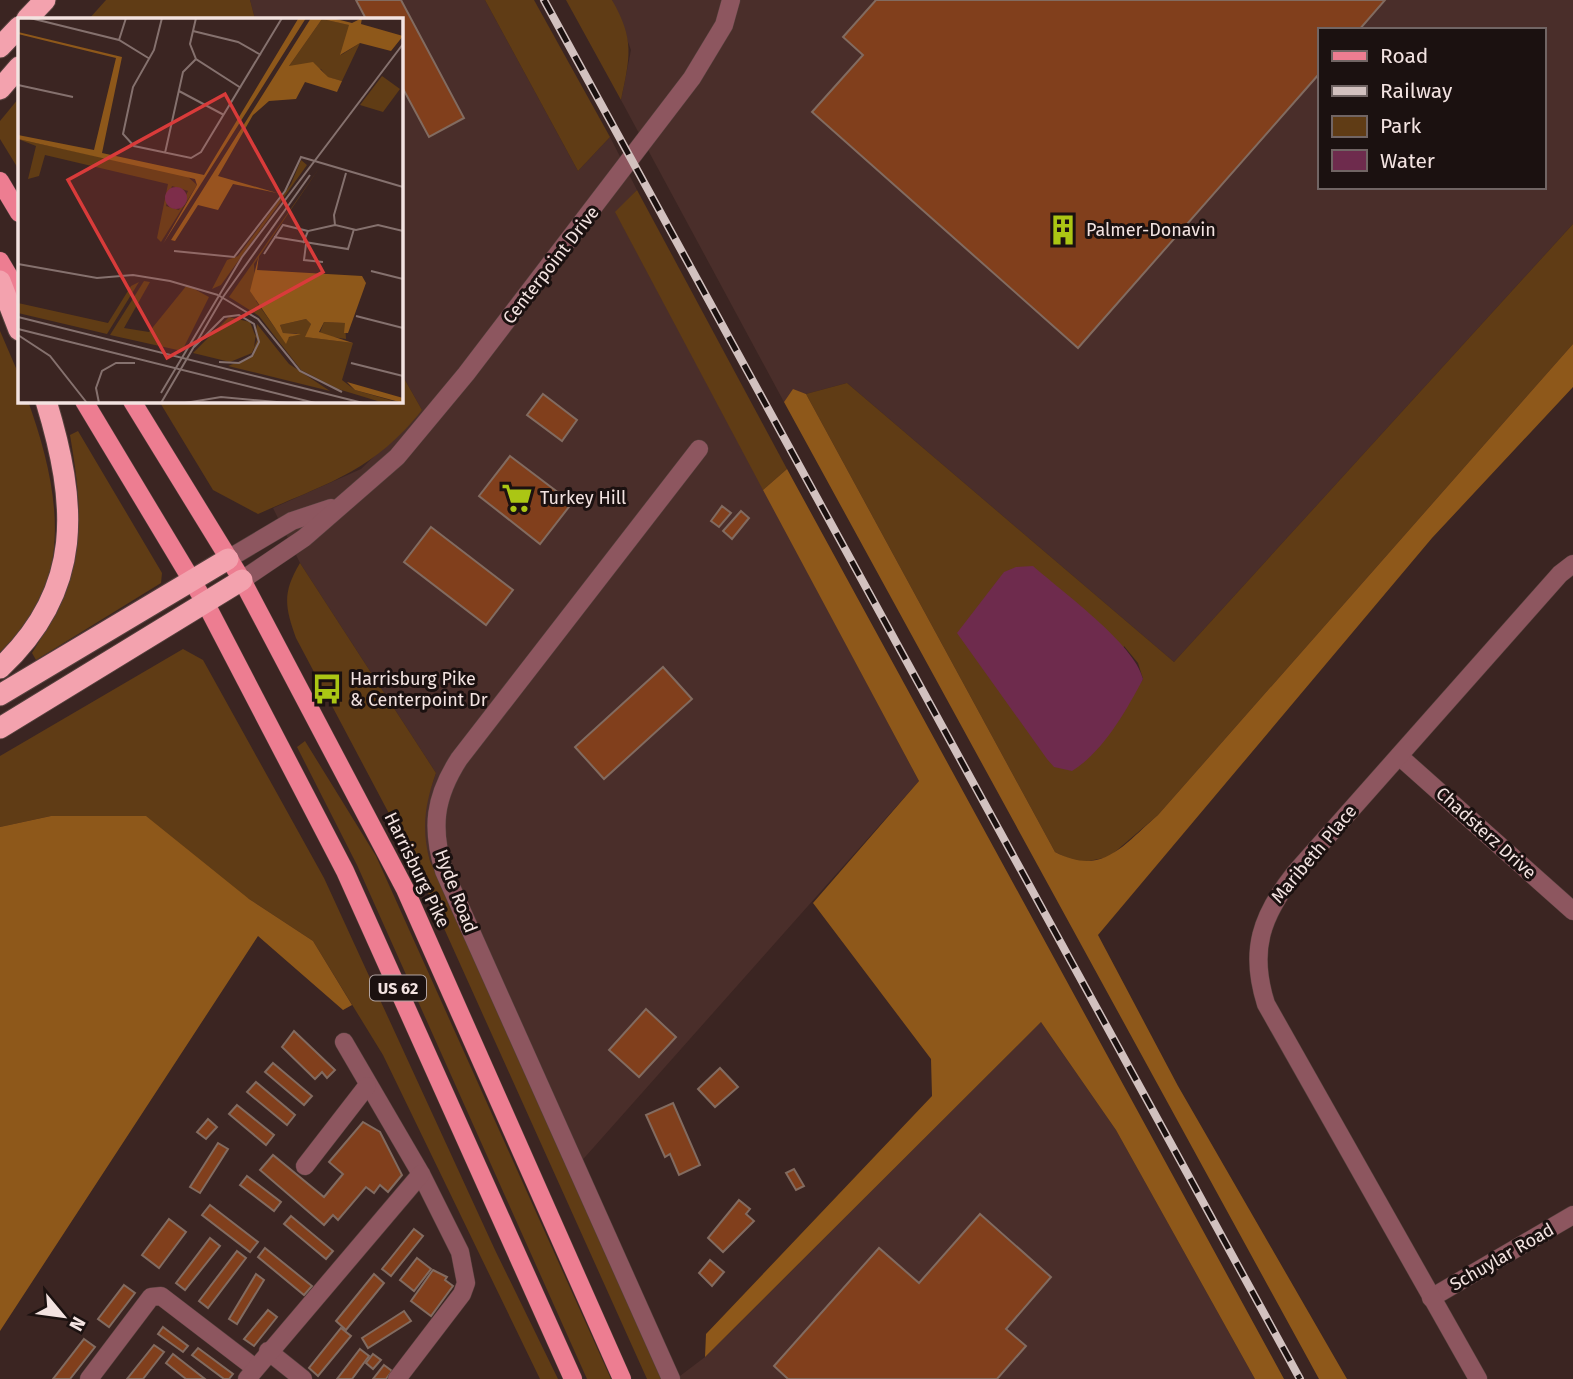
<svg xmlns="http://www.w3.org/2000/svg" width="1573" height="1379" font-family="'Fira Sans',sans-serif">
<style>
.built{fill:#4a2e2a;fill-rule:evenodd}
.green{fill:#603c15;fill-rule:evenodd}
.forest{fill:#8e581a}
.water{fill:#6e2b4d}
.building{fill:#813f1c;stroke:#826b60;stroke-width:2}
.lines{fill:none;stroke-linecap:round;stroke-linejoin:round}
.street-casing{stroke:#55403d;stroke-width:19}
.primary-casing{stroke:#55403d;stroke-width:19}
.highway-casing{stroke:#55403d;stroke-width:23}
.street{stroke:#8d565f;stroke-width:18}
.primary{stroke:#ed7d91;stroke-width:18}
.highway{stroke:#f3a2ae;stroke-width:21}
.rail-casing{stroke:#d2c1bf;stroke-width:8}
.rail{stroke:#1b1110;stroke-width:5;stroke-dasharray:16;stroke-linecap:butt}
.labels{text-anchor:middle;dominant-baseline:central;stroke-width:6;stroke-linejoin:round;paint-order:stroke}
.shield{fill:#1b1110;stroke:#b2a4a2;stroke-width:2}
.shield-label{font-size:16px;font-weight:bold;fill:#f3e3e1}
.poi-label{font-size:18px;fill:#f3e3e1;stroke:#1b1110;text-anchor:start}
.street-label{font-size:18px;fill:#f3e3e1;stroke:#1b1110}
.inset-road{fill:none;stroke:#85716e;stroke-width:2}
.view{fill:#d93b3a;fill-opacity:0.15;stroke:#d93b3a;stroke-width:3.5}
.inset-edge{fill:none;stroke:#f3e3e1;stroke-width:3.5}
</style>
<rect width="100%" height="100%" fill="#3b2522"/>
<!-- built -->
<g class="built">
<polygon points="250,0 485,0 578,171 610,137 637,190 616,213 919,781 570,1174 430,861 423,838 426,802 436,773 300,563 273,508 361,469 422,410 401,373 401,19 255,19"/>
<path d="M612 0H1573V224L1174 662 847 383 806 394 793 390 784 402 621 100 631 50ZM1319 30H1543V187H1319Z"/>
<polygon points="1041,1022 1116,1130 1255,1379 676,1379 705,1357"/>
</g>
<!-- green -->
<g class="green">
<polygon points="106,0 250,0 255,19 89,19"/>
<polygon points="485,0 534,0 610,137 578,171"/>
<path d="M566 0H612C635 40 630 57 621 100Z"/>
<polygon points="19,98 19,170 0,139 0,121"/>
<polygon points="637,190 787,469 763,490 615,212"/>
<path d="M1573 224V344L1158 815 1109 857 1078 863 1055 852 806 394 847 383 1174 662ZM1124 646 1138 663 1143 679 1097 749Z"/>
<path d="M0 331 19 375V401H28C58 485 79 585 0 652Z"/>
<path d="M401 373 422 410C373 472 327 483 258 514L213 490 159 401H401Z"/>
<path d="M78 431 162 573 161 583 36 660 32 653C84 571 86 529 70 435Z"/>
<path d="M300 563 436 773C425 804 421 829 430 861L662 1379H647L411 855 296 638C285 607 282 593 300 563Z"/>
<polygon points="183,649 203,660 324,878 495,1250 558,1379 540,1379 383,1055 313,941 249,899 51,816 0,827 0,756"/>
<polygon points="305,741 376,856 611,1379 587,1379 357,865 297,747"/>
</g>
<!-- forest -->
<g class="forest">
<path d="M1573 344V387L1432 538 1098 935 1178 1086 1347 1379H1319L784 402 793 389 806 394 1055 852C1103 877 1123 845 1158 815Z"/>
<polygon points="787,469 1284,1379 1255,1379 1116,1130 1041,1022 705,1357 706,1334 932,1096 931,1059 813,903 919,781 763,490"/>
<polygon points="51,816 146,816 249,899 313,941 352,1005 343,1010 258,936 0,1331 0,827"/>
</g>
<!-- water -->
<path class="water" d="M1033 566C1061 591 1135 644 1143 679 1126 711 1103 752 1072 771L1054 767 1047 759 957 633 1004 572 1016 567Z"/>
<!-- building -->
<g class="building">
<polygon points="356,0 401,0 464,118 429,137 401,85 401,19 366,19"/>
<polygon points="876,0 1385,0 1359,30 1319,30 1319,74 1078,348 812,112 863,55 843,37"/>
<polygon points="543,394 577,420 562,441 527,415"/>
<polygon points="510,456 572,503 540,544 479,496"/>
<polygon points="722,506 731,513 719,527 711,521"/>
<polygon points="741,511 749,518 732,539 723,531"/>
<polygon points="431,527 513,590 486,625 404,562"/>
<polygon points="663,667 692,699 604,779 575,747"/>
<polygon points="646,1009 676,1037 639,1077 609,1050"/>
<polygon points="294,1031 335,1070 327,1078 322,1072 315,1079 282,1047"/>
<polygon points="273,1063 312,1096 304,1105 265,1072"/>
<polygon points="720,1068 738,1087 715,1107 698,1089"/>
<polygon points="256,1082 295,1115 287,1125 247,1092"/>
<polygon points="673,1103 700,1165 679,1175 670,1154 665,1157 646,1115"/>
<polygon points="237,1105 274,1135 266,1145 229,1114"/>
<polygon points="208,1119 217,1127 206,1139 197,1132"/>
<polygon points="363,1122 380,1132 402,1175 388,1192 380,1185 374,1193 366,1187 338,1220 333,1215 324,1225 260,1170 273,1155 324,1197 343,1174 329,1162"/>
<polygon points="218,1143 228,1149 200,1193 190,1187"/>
<polygon points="794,1169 804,1186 796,1190 786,1173"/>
<polygon points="247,1176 281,1202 274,1211 240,1185"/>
<polygon points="739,1200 750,1209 746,1214 754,1221 723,1252 708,1238"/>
<polygon points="210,1205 258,1242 250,1252 202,1215"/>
<polygon points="980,1214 1051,1277 1006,1329 1026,1346 997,1379 788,1379 774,1366 879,1248 919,1283"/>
<polygon points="291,1216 333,1251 326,1259 284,1224"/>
<polygon points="169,1219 186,1232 159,1268 142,1255"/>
<polygon points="414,1229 423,1236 391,1276 382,1269"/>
<polygon points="210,1238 220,1246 185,1290 176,1283"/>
<polygon points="265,1248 312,1286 304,1295 258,1257"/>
<polygon points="237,1251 246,1258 208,1308 199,1301"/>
<polygon points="417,1258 431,1269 414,1291 400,1280"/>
<polygon points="710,1260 724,1272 712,1286 699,1273"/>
<polygon points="433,1270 447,1277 445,1280 453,1286 431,1316 411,1301"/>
<polygon points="256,1274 264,1280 237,1324 229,1319"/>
<polygon points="374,1274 384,1283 346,1330 336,1321"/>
<polygon points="124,1285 135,1293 109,1327 98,1319"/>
<polygon points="268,1310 277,1317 254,1346 244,1339"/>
<polygon points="404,1311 411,1321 368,1348 362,1338"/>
<polygon points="163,1327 188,1346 183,1352 158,1334"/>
<polygon points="341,1328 351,1336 318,1376 309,1368"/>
<polygon points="84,1339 95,1347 70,1379 53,1379"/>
<polygon points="154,1345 164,1352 143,1379 127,1379"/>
<polygon points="198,1348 233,1374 229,1379 224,1379 192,1355"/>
<polygon points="360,1349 369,1356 352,1379 337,1379"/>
<polygon points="173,1354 205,1379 186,1379 166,1363"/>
<polygon points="373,1354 381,1360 373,1369 366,1363"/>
<polygon points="384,1365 392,1371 386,1379 373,1379"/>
</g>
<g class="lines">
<!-- street casing -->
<g class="street-casing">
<g id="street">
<polyline points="228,559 292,521 331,508"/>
<polyline points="242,580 304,538 397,457 466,374 692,78 724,25 731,0"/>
<polyline points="1399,756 1573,911"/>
<polyline points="344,1042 421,1174 460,1252 466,1283 462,1294 397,1379"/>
<polyline points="305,1166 367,1086"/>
<polyline points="1431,1298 1573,1215"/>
<polyline points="268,1351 303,1379"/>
<polyline points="89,1379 151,1297 161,1296 255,1368"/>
<polyline points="247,1379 421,1174"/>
<path d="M671 1379 444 871C431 828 434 798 459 759L699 449"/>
<path d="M1478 1379 1266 1004C1249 951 1261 916 1295 873L1560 574 1573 564"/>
</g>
</g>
<!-- primary casing -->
<g class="primary-casing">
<g id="primary">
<polyline points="0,181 19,213"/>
<polyline points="0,261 19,293"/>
<polyline points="84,401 206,604 345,871 573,1379"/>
<polyline points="132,401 242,580 405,889 622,1379"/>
</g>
</g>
<!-- highway casing -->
<g class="highway-casing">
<g id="highway">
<polyline points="27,19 45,0"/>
<polyline points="0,47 19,27"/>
<polyline points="0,89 19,67"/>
<polyline points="0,281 19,330"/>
<path d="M0 668C85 589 77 503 46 401"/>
<polyline points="0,695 228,559"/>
<polyline points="0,728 242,580"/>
</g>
</g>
<!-- street -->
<use href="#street" class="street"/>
<!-- primary -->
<use href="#primary" class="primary"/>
<!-- highway -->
<use href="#highway" class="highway"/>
<!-- rail casing -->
<g class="rail-casing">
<polyline id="rail" points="544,0 1300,1379"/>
</g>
<!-- rail -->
<use href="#rail" class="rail"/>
</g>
<!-- icons -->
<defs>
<g id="building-bare" transform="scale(2.415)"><path d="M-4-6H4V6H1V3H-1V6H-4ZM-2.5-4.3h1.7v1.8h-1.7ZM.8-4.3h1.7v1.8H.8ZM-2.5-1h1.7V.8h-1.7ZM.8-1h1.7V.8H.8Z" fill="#abc614" stroke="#1b1110" stroke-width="2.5" paint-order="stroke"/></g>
<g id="supermarket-bare" transform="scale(2.415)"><path d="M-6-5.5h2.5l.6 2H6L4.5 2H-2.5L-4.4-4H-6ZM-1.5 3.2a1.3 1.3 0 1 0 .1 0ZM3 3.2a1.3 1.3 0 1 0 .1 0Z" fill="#abc614" stroke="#1b1110" stroke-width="2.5" paint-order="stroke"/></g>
<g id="bus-bare" transform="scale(2.415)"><path d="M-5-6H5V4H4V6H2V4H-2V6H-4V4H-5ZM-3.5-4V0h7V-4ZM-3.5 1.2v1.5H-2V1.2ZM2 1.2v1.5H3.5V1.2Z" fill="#abc614" stroke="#1b1110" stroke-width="2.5" paint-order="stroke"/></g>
</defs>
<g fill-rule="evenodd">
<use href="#building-bare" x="1063" y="230"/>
<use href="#supermarket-bare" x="517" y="498"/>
<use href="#bus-bare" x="327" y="689"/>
</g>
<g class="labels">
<!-- shield labels -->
<rect class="shield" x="370" y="975.5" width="56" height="25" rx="5"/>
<g class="shield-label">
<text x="398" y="988">US 62</text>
</g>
<!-- poi labels -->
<g class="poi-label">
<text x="1086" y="230">Palmer-Donavin</text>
<text x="540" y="498">Turkey Hill</text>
<text x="350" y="679">Harrisburg Pike<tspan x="350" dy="21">&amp; Centerpoint Dr</tspan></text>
</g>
<!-- street labels -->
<g class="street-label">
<text transform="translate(551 265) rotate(-52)">Centerpoint Drive</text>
<text transform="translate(1486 833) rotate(42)">Chadsterz Drive</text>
<text transform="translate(1314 854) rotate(-50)">Maribeth Place</text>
<text transform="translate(417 870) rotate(64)">Harrisburg Pike</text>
<text transform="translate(456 891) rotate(69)">Hyde Road</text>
<text transform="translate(1502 1257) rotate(-30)">Schuylar Road</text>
</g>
</g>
<!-- overview -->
<g transform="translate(18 18)">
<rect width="385" height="385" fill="#3b2522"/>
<path d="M304 1 332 7 323 37 342 25 324 63 309 59 303 51 271 48ZM364 58 382 71 365 94 342 87ZM0 121 169 158 179 167 143 224 139 220 150 166 27 137 21 158 10 161 18 128ZM154 168 170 173 161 192 148 188ZM283 142 289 147 203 267 194 271 209 242 220 238 273 166ZM302 149 236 246 238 283 257 310 270 320 280 315H265L262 307 288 301 293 306 288 319 335 325 324 362 337 372 382 385H366L320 371 283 352 241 298 211 279ZM126 263 132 264 106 310 131 314 169 267 191 279 164 333 92 317ZM121 264 89 316 0 295V285L90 305 113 268ZM211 299 232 304 239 322 234 335 212 344 175 335ZM306 304 327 305 328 321 301 317ZM239 306 271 346 312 373 210 348 235 338Z" fill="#603c15" fill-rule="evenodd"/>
<path d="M288 0 145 226 179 167 177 161 0 121V117L76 132 98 40 0 16V14L104 39 84 135 186 157 280 1ZM293 0H314L334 5 344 0 343 6 385 18 373 33 342 25 322 37 331 7 304 1 271 48 295 44 310 59 324 63 319 74 287 64 278 81 251 83 235 97 200 158 259 175 215 166 200 192 180 187 157 223 153 222ZM241 237 239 252 344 258 348 265 330 315H326L327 305 306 304 301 314 335 325 287 319 293 306 288 301 262 307 265 315 283 316 271 319 268 326 232 273ZM329 364 385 380V385L337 372Z" fill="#8e581a"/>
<path d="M147 180a11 11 0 1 1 22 0a11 11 0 1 1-22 0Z" fill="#6e2b4d"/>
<path class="inset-road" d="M12 0 101 22 132 41M144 0 136 32 115 69 105 116 116 128 173 140 183 134 264 0M178 0 172 26 178 41 223 70M175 13 220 24 243 37M101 22 108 0M0 67 55 79M161 73 206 97M147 135 165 54 178 41M328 155 316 197 317 207 338 212 360 207 385 213M256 219 330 231 336 211M285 225 290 213 317 207M288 226 286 242 305 244M156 233 216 239 267 173 283 139 385 169M246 236 265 207 290 213M0 246 79 260 115 257 152 263 200 277M353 253 385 261M200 277 240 301 282 353 324 374M338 298 385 310M0 299 345 385M0 311 297 385M0 317 32 338 69 385M176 329 206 299 221 297 236 306 241 324 234 338 221 345 201 344M333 345 385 358M143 375 224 239 385 26M81 385 78 370 84 353 98 345H117M143 385 205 279 292 157M167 385 203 379 270 385"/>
<path class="view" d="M207 76 305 254 149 340 50 162Z"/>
<rect width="385" height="385" class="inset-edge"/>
</g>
<!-- legend -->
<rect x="1318" y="28" width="228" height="161" fill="#1b1110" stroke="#716564" stroke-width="2"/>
<rect x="1332" y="51" width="35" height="10" fill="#ed7d91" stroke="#716564" stroke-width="2"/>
<text x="1380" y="63" font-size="21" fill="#f3e3e1">Road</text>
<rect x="1332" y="86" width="35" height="10" fill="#d2c1bf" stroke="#716564" stroke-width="2"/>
<text x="1380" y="98" font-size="21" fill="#f3e3e1">Railway</text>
<rect x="1332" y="116" width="35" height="21" fill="#603c15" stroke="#716564" stroke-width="2"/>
<text x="1380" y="133" font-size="21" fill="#f3e3e1">Park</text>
<rect x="1332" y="150" width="35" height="21" fill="#6e2b4d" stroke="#716564" stroke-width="2"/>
<text x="1380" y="168" font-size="21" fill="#f3e3e1">Water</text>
<!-- north arrow -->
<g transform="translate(63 1316) rotate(119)" stroke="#1b1110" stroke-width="5" paint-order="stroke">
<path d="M0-5L12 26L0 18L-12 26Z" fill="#f3e3e1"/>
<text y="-10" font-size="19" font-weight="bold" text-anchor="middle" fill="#f3e3e1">N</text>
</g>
</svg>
